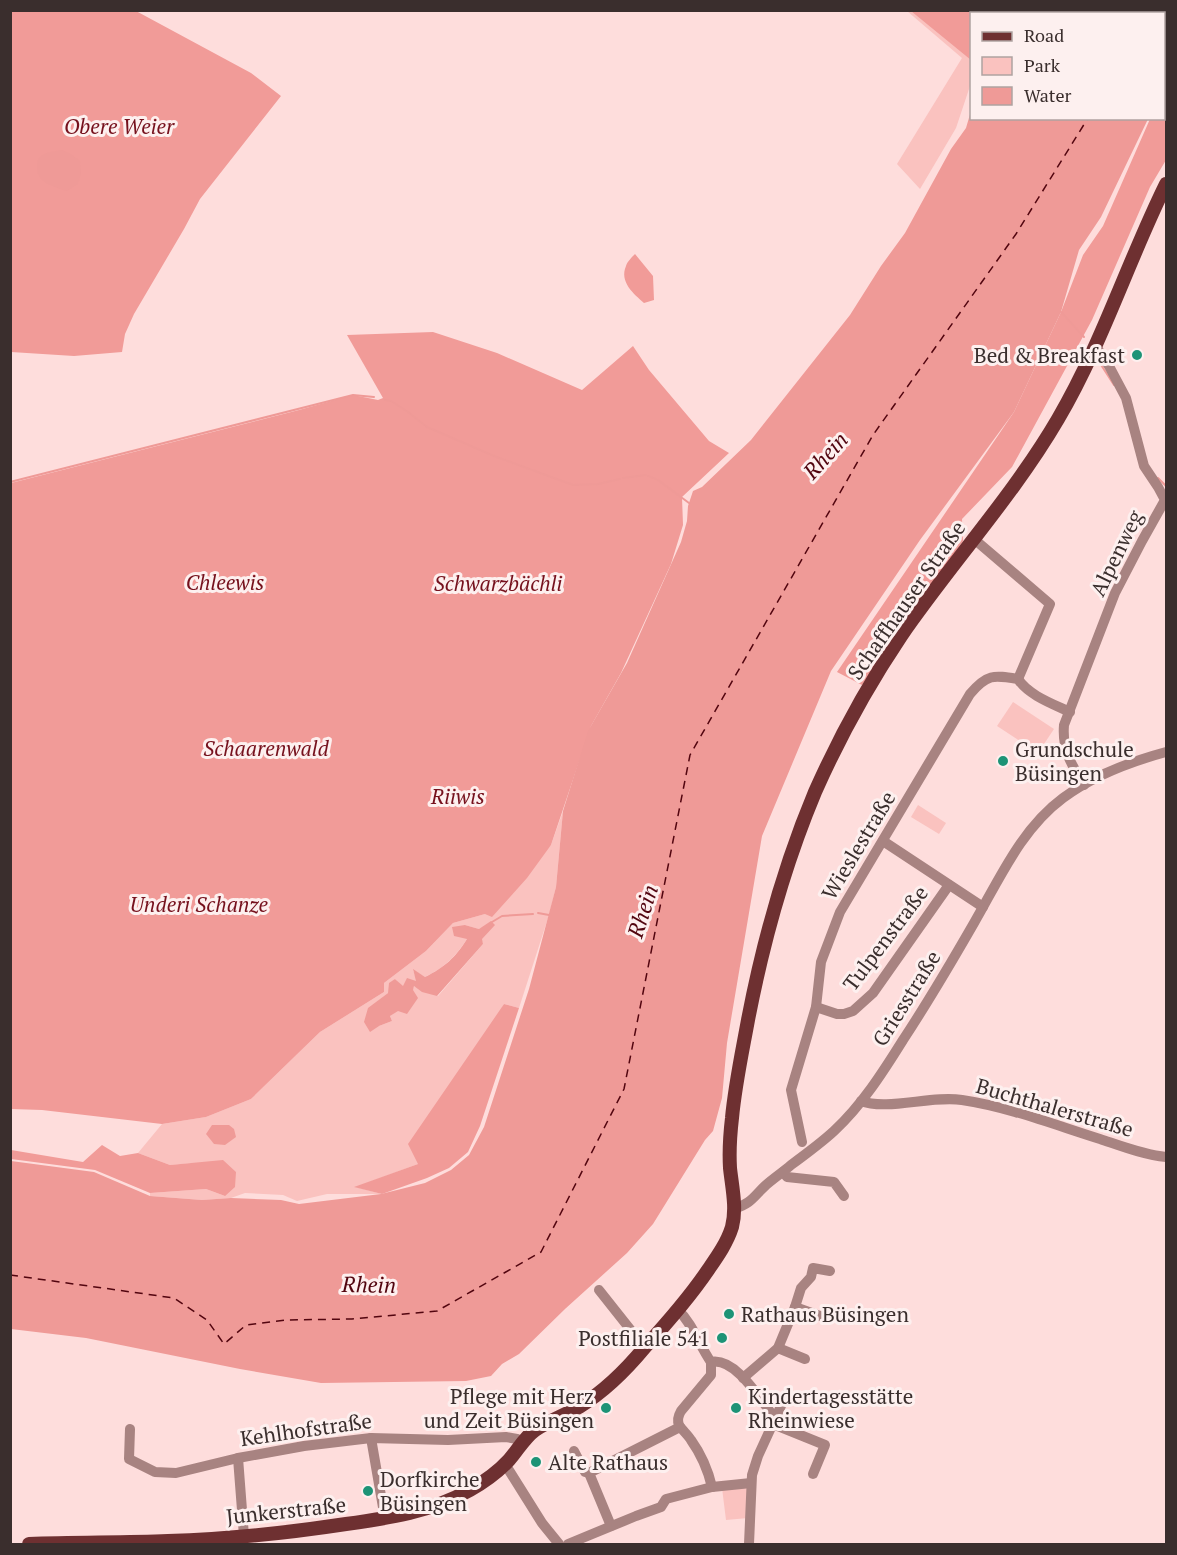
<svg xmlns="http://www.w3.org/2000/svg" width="1177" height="1555" font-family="'PT Serif',serif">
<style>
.green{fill:#fac2bf;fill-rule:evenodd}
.forest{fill:#f19b98}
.water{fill:#ef9a97}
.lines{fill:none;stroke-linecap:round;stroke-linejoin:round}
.stream{stroke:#ef9a97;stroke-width:2}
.ferry{stroke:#52050f;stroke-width:1.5;stroke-dasharray:8 6;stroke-linecap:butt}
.minor{stroke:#a88381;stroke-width:10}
.major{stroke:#6e3031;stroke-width:14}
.poi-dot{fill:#1d9376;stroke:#fdf0ef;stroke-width:2}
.labels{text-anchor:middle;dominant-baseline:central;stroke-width:6;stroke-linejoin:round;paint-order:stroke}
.park-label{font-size:21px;font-style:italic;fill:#76111d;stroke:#fdf0ef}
.poi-label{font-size:21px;fill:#3a2e2d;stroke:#fdf0ef;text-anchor:start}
.street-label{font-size:21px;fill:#3a2e2d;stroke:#fdf0ef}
.water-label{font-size:22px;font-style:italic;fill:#52050f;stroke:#fdf0ef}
</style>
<rect width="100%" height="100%" fill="#fedddc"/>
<!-- green -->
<g class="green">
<polygon points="907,11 1018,11 1016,13 972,14 971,83 956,128 920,189 897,164 962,58"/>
<polygon points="1013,702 1054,729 1038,753 997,726"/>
<polygon points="918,805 946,823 939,834 911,817"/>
<path d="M563 811 556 887 549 915 519 1008 504 1004 418 1164 356 1187 382 1194H327L297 1201 283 1195 245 1193 231 1198 202 1200 150 1196V1193L206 1189 225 1196 193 1163 170 1165 138 1153 162 1124 206 1117 251 1099 320 1032 384 992V983L426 951 453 923 485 914 551 845ZM465 925 479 929 494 925 481 939 483 944 438 996 414 986C411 998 400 1009 390 1016L392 1021 379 1026 368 1009 388 993 395 979 403 987 417 981 413 970 425 977C445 967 455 957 467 939Z"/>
<polygon points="744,1486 748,1489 748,1518 726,1520 722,1488"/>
</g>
<!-- forest -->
<g class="forest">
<polygon points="11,11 136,11 251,73 281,96 200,199 184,229 134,314 125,334 122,352 74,356 11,352"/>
<polygon points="911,11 1011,11 1009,13 972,14 971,60"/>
<polygon points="1164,117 1166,119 1166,160 1150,187 1092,320 1012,467 962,519 963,541 862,685 837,672 1014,412 1061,312 1083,255 1103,226 1150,119 1164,118"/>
<path d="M635 254 653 276 654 300 644 303C634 294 619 282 626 266 627 262 632 257 635 254Z"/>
<polygon points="433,332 497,353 582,390 633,346 649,370 709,441 729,453 682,497 683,525 671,564 621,673 591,726 551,845 527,878 492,917 485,914 453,923 426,951 384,983 384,992 320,1032 251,1099 206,1117 162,1124 42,1110 11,1109 11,483 299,410 353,395 378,400 383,398 347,335"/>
<polygon points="504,1004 519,1008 480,1126 468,1152 449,1168 427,1178 382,1194 354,1187 418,1164 408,1144"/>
<polygon points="102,1145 120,1156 138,1153 170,1165 223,1160 236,1172 235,1187 225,1196 206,1189 150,1193 95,1170 11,1159 11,1150 83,1162"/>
</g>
<!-- water -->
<g class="water">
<polygon points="1022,10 1166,11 1166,78 1164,85 1164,14 1018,13"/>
<polygon points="971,111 972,118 1148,119 1101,217 1079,250 1061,312 1014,412 920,540 831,671 762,836 727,1043 722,1098 713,1131 705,1140 653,1224 627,1253 565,1309 519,1354 502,1364 491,1376 466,1381 321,1383 240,1369 86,1338 11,1329 11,1161 94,1172 150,1196 202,1200 231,1198 281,1200 299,1204 381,1194 425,1183 451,1170 469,1155 484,1127 529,989 556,887 563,811 588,731 627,663 681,542 687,521 688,506 693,491 702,487 751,440 850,315 881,266 905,233 951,149 966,128"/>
<path d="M62 150 71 154 80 161 81 173 78 184 67 191C60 189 47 185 41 179 38 176 37 170 37 166 37 152 51 152 62 150Z"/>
<path d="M491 921 495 925 482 939 483 944 437 996 422 992 414 986 413 990 418 998 407 1014 398 1011 390 1016 392 1021 379 1026 370 1032 364 1022 368 1008 388 993 389 983 395 979 403 986 407 978 416 981 413 969 425 977C445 967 455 958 467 939L454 936 452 927 465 925 479 929Z"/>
<polygon points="212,1125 229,1125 234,1129 236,1137 225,1145 214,1144 206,1134"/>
</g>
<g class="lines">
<!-- stream -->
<g class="stream">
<polyline points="1061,312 1084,337"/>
<polyline points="1096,357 1114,385"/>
<polyline points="385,400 391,401 408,412 427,427 494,456 573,485 598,484 620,479"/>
<polyline points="648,476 658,480 689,503"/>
<polyline points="623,478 646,475"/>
<polyline points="1158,478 1166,486"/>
<polyline points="10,482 353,395 374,397"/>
<polyline points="538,913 549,915"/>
<polyline points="492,922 502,916 533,914"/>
</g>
<!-- ferry -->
<g class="ferry">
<polyline points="1154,14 1156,10"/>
<polyline points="10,1275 174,1298 207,1320 224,1344 246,1325 285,1320 352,1319 437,1311 541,1252 624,1089 690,755 873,435 1016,234 1088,118"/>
</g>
<!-- minor -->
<g class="minor">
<polyline points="974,539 1050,604 1018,679"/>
<path d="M1084 785C1071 764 1062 750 1064 725L1115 593 1142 541 1165 500 1158 487 1144 466 1126 398 1109 366 1095 345"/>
<polyline points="883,841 983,907"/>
<polyline points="816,1007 837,1014 844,1014 853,1011 873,993 949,885"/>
<path d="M861 1101C887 1111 932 1095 962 1100 1009 1107 1055 1125 1100 1139 1121 1146 1144 1155 1166 1157"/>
<path d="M802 1142 791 1090 816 1007 821 962 840 912 970 694C987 674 993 675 1018 679 1028 695 1053 704 1070 712"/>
<polyline points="783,1172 787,1177 834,1182 844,1196"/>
<path d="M734 1209C752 1203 753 1197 766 1185 774 1178 783 1172 791 1165 806 1154 821 1143 834 1131 862 1105 883 1072 903 1040 928 1002 951 963 974 923 999 880 1021 829 1063 798 1094 775 1129 762 1166 752"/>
<polyline points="599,1290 645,1348"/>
<polyline points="795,1307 820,1316"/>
<path d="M678 1310C693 1324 699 1345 711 1362 736 1357 761 1401 775 1418"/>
<polyline points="778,1348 805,1359"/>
<path d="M711 1362V1375L681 1411C678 1416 677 1420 679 1425 682 1430 688 1435 691 1440 701 1454 708 1470 712 1487"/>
<polyline points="743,1378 778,1348 795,1307 801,1288 811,1277 813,1268 830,1271"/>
<polyline points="773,1424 825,1445 813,1474"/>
<polyline points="130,1429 129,1459 155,1472 176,1473 238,1458 304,1446 371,1438 448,1440 506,1437 517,1439 522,1443"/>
<polyline points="371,1438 385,1519"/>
<polyline points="574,1451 585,1472 589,1473"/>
<polyline points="238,1458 244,1536"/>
<polyline points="505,1464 542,1523 559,1544"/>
<polyline points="611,1526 589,1473 680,1427"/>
<polyline points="568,1544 636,1516 661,1507 666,1499 712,1487 751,1483"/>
<polyline points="749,1544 752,1475 758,1456 786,1395"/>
</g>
<!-- major -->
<path class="major" d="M29 1544C76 1542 122 1543 168 1541 228 1539 287 1533 346 1524 389 1518 431 1512 470 1490 484 1482 498 1472 509 1460 518 1450 524 1438 535 1430 549 1421 565 1415 579 1407 605 1391 626 1370 645 1347 667 1323 689 1298 708 1270 717 1257 727 1243 732 1227 737 1208 732 1187 730 1168 729 1151 730 1135 732 1118 735 1085 742 1053 748 1020 763 942 784 866 815 792 839 738 868 685 901 636 952 562 1013 496 1058 419 1102 344 1128 261 1166 184"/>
</g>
<!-- markers -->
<g class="poi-dot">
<circle cx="1137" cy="355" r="6"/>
<circle cx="1003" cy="761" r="6"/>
<circle cx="729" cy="1314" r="6"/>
<circle cx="722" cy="1338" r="6"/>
<circle cx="606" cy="1408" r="6"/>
<circle cx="736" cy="1408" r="6"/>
<circle cx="536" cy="1462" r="6"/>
<circle cx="368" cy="1491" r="6"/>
</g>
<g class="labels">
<!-- park labels -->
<g class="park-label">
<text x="119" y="126">Obere Weier</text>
<text x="225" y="582">Chleewis</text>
<text x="498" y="583">Schwarzbächli</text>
<text x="266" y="748">Schaarenwald</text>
<text x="458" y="796">Riiwis</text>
<text x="199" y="904">Underi Schanze</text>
</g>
<!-- poi labels -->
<g class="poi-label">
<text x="1125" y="355" text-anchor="end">Bed &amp; Breakfast</text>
<text x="1015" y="749">Grundschule<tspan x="1015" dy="24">Büsingen</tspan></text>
<text x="741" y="1314">Rathaus Büsingen</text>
<text x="710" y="1338" text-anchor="end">Postfiliale 541</text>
<text x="594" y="1396" text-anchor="end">Pflege mit Herz<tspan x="594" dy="24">und Zeit Büsingen</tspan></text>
<text x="748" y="1396">Kindertagesstätte<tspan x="748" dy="24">Rheinwiese</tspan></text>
<text x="548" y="1462">Alte Rathaus</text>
<text x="380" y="1479">Dorfkirche<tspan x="380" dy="24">Büsingen</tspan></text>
</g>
<!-- street labels -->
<g class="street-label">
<text transform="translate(1116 553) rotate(-64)">Alpenweg</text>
<text transform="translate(906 600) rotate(-55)">Schaffhauser Straße</text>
<text transform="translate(858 845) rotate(-59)">Wieslestraße</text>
<text transform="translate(885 938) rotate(-53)">Tulpenstraße</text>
<text transform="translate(906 998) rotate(-58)">Griesstraße</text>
<text transform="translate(1055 1107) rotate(16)">Buchthalerstraße</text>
<text transform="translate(306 1429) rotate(-8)">Kehlhofstraße</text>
<text transform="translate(286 1510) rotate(-6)">Junkerstraße</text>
</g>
<!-- water labels -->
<g class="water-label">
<text transform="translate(825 455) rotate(-48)">Rhein</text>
<text transform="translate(642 911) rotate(-72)">Rhein</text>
<text transform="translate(369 1284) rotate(1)">Rhein</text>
</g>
</g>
<!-- border -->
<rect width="1177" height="1555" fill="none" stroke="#3a2e2d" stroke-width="24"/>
<!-- legend -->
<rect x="970" y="12" width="195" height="108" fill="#fdf0ef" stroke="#afa2a1" stroke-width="1.5"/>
<rect x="982" y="32" width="30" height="9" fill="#6e3031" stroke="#afa2a1" stroke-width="1.5"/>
<text x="1024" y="42" font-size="18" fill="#3a2e2d">Road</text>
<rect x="982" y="57" width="30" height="18" fill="#fac2bf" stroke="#afa2a1" stroke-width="1.5"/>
<text x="1024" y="72" font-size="18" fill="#3a2e2d">Park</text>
<rect x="982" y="87" width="30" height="18" fill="#ef9a97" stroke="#afa2a1" stroke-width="1.5"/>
<text x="1024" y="102" font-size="18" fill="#3a2e2d">Water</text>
</svg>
